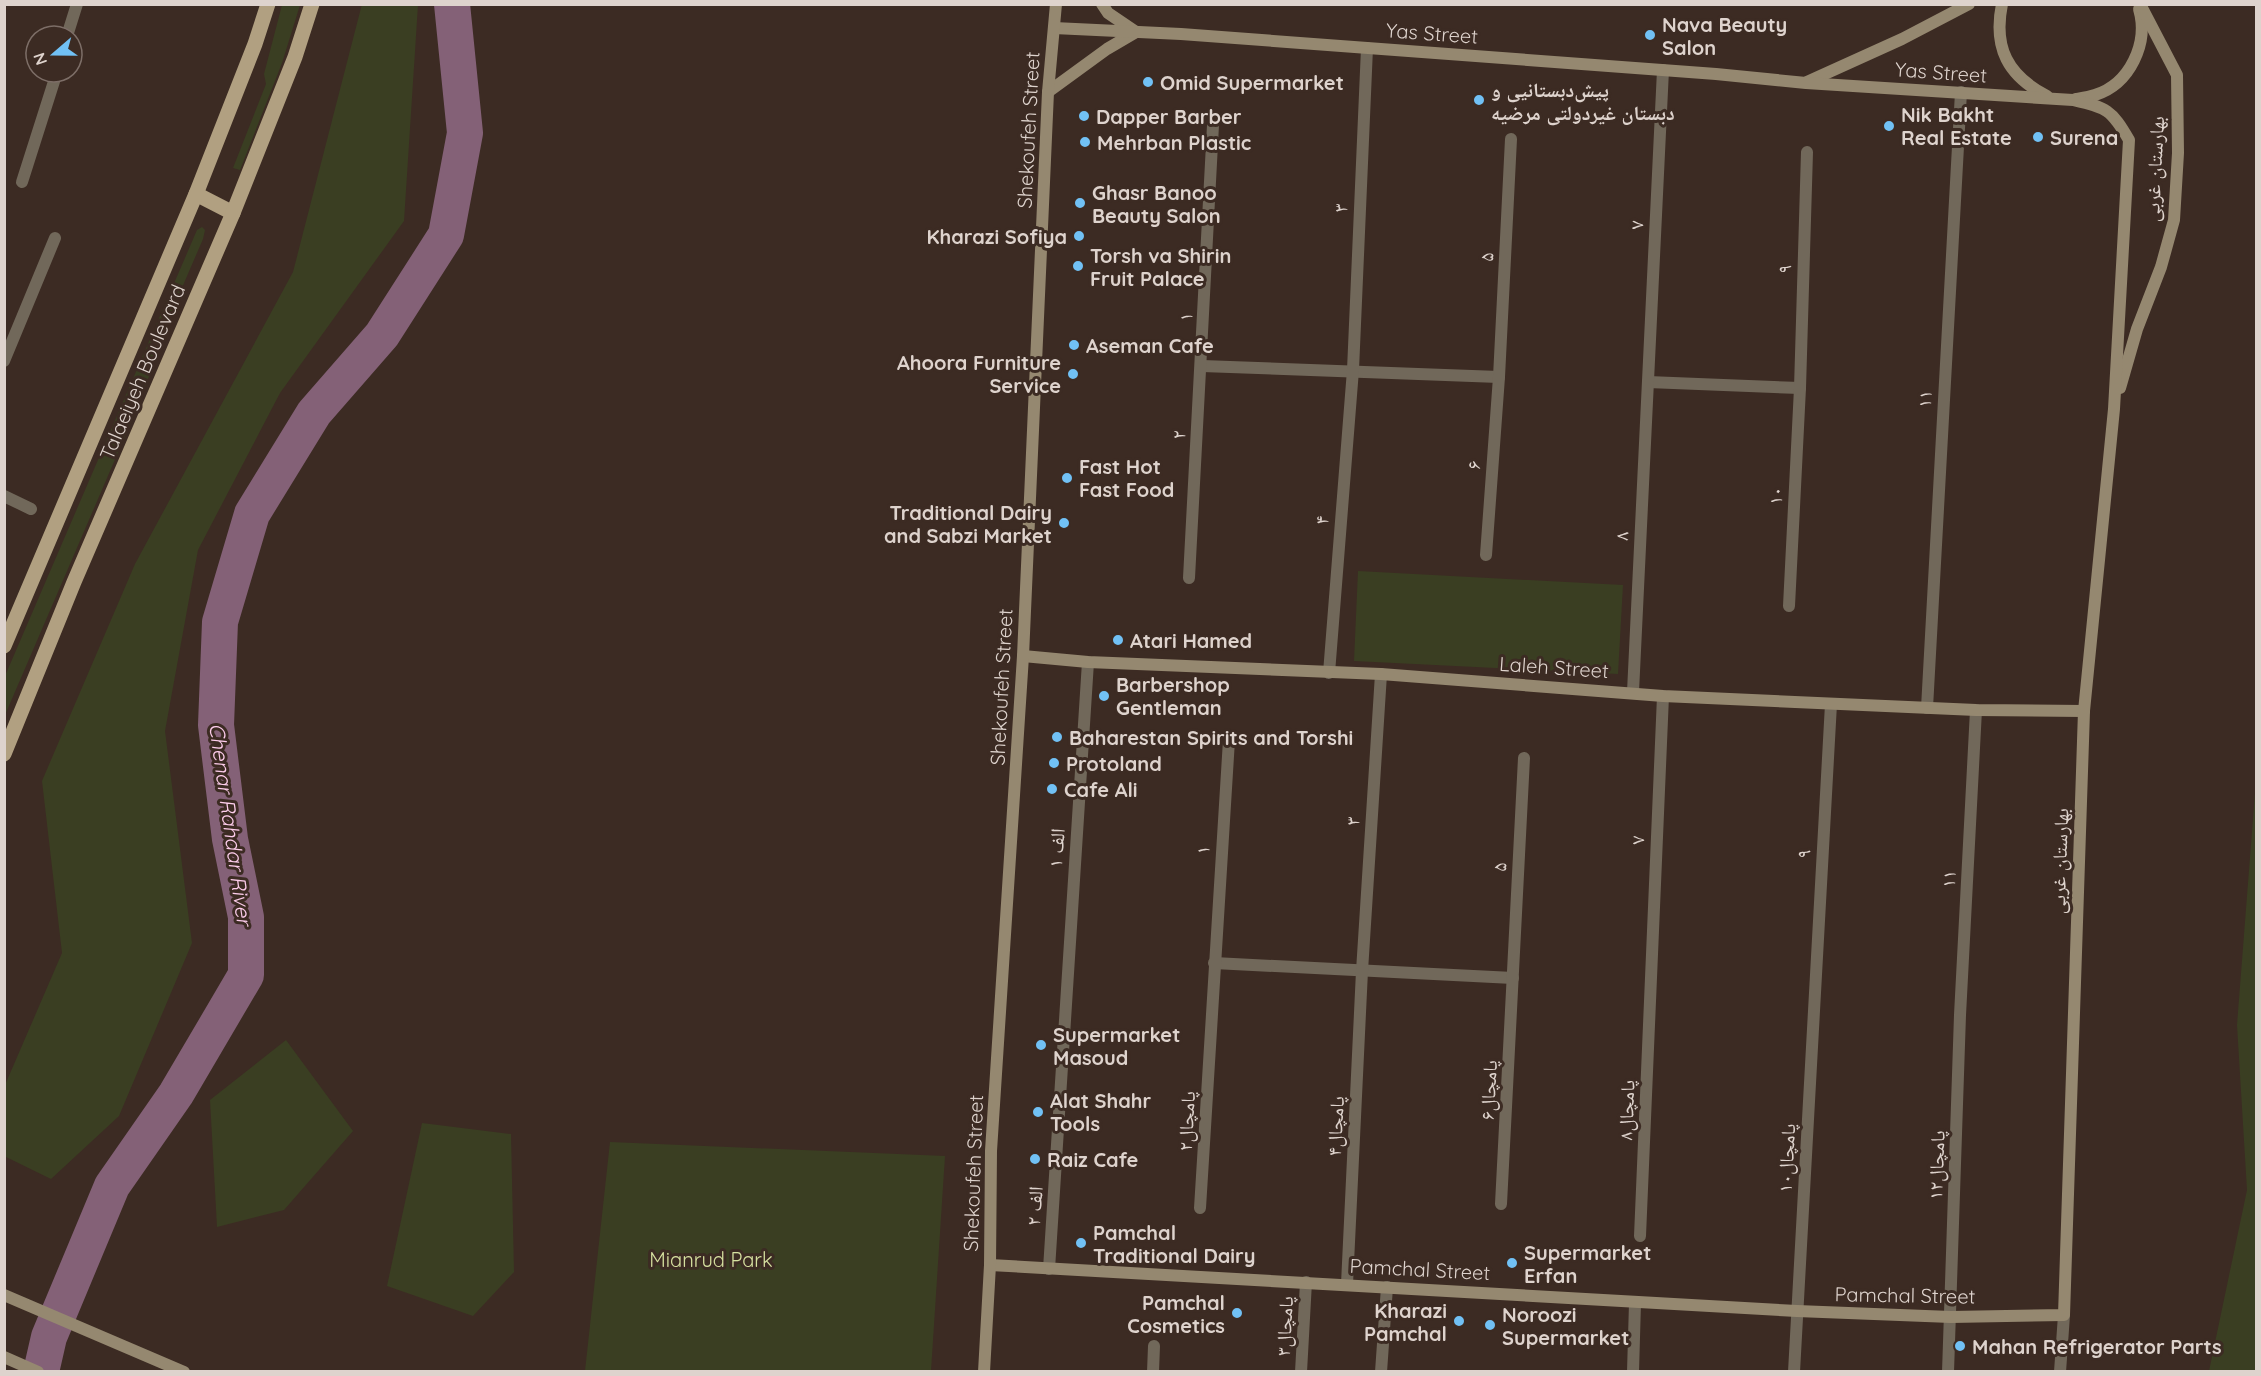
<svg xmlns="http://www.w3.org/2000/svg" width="2261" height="1376" font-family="Quicksand,'Noto Naskh Arabic',sans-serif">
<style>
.green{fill:#3a3e22}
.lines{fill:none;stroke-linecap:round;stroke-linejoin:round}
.river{stroke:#846177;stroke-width:36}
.street{stroke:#71685a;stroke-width:12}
.secondary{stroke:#958870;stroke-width:12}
.primary{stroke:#b1a081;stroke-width:15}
.poi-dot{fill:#71c1f5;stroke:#3c2b23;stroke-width:2}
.labels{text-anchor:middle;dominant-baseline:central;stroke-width:6;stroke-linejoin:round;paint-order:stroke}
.poi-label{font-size:20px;font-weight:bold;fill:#ded3cd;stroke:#3c2b23;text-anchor:start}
.street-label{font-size:20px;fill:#ded3cd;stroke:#3c2b23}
.park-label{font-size:20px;fill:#d6e1a0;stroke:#3c2b23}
.water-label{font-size:21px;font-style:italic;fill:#fdcdec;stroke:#3c2b23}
</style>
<rect width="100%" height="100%" fill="#3c2b23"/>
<!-- green -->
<g class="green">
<polygon points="362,4 418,5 404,221 280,393 198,550 165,731 192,943 119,1116 51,1179 4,1156 5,1085 62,953 42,781 135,564 293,272"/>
<polygon points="282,5 300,5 282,63 240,170 233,168 266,84 264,74"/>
<polygon points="202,227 205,230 203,239 181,290 138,406 5,715 5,676 197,230"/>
<polygon points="1358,571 1623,585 1618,674 1354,661"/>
<polygon points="2256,780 2256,1371 2209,1371 2247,1190 2237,1025"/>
<polygon points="286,1040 353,1131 284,1210 217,1227 210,1100"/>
<polygon points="422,1123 511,1134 514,1272 473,1316 387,1286"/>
<polygon points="610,1142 945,1156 931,1371 585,1371"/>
</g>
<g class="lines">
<!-- river -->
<polyline class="river" points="41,1372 49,1337 112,1186 176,1094 246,975 246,917 230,839 216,725 220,622 252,514 314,413 382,335 446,235 465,133 452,4"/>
<!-- street -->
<g class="street">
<polyline points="67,36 77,4"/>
<polyline points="22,182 57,72"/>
<polyline points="4,361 55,238"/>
<polyline points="1202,366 1499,377"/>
<polyline points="1648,382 1800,388"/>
<polyline points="4,496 31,509"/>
<polyline points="1486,555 1499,377 1511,139"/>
<polyline points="1189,578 1213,125"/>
<polyline points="1789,606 1800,388 1807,152"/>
<polyline points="1329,673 1353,370 1367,48"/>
<polyline points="1633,692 1663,70"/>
<polyline points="1927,708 1961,92"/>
<polyline points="1214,963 1513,978"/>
<polyline points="1501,1204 1524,758"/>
<polyline points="1200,1208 1229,740"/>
<polyline points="1640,1236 1663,696"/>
<polyline points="1049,1269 1088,662"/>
<polyline points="1347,1284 1362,971 1381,674"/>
<polyline points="1153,1372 1154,1346"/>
<polyline points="1301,1372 1306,1282"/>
<polyline points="1381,1372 1387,1287"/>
<polyline points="1633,1372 1635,1303"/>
<polyline points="1794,1372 1831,704"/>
<polyline points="1948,1372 1960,1015 1976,710"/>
<polyline points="2060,1372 2064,1315"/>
</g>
<!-- secondary -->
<g class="secondary">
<path d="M2002 4C1993 48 2008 76 2047 96"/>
<polyline points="1807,82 1902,39 1969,4"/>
<polyline points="1048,92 1107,49 1136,32 1108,13 1102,4"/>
<path d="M2076 99C2082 98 2089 97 2095 95 2130 84 2149 43 2139 9"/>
<polyline points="2120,388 2137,329 2161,267 2174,220 2178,153 2177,75 2140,4"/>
<polyline points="1023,656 1088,662 1381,674 1663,696 1976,710 2084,711"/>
<path d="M990 1265 1797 1311 1951 1317 2064 1315 2084 711 2114 409 2129 140C2111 109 2107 108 2073 100L1806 83 1716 74 1181 34 1054 28"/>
<polyline points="4,1295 184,1372"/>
<polyline points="4,1357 38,1372"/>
<polyline points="984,1372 990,1265 991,1151 1023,656 1048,92 1056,4"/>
</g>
<!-- primary -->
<g class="primary">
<polyline points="196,194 233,213"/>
<polyline points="4,646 196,194 255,44 268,4"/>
<polyline points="4,754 74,582 233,213 295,57 312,4"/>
</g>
</g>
<!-- markers -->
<g class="poi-dot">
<circle cx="1650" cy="35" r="6"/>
<circle cx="1148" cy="82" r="6"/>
<circle cx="1479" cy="100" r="6"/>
<circle cx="1084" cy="116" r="6"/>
<circle cx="1889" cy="126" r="6"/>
<circle cx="2038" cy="137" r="6"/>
<circle cx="1085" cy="142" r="6"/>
<circle cx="1080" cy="203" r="6"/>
<circle cx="1079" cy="236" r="6"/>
<circle cx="1078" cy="266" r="6"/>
<circle cx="1074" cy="345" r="6"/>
<circle cx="1073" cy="374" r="6"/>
<circle cx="1067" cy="478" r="6"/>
<circle cx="1064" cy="523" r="6"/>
<circle cx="1118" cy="640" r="6"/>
<circle cx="1104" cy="696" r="6"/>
<circle cx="1057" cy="737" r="6"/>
<circle cx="1054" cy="763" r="6"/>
<circle cx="1052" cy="789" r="6"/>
<circle cx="1041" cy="1045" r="6"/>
<circle cx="1038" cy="1112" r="6"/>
<circle cx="1035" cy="1159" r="6"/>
<circle cx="1081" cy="1243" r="6"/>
<circle cx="1512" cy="1263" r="6"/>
<circle cx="1237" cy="1313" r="6"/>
<circle cx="1459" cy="1321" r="6"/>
<circle cx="1490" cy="1325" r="6"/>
<circle cx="1960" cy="1346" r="6"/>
</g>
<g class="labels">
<!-- poi labels -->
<g class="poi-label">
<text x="1662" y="24">Nava Beauty<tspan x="1662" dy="23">Salon</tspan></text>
<text x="1160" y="82">Omid Supermarket</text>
<text x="1491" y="89">پیش‌دبستانیی و<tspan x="1491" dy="23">دبستان غیردولتی مرضیه</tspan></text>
<text x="1901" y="114">Nik Bakht<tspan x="1901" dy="23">Real Estate</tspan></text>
<text x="1096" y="116">Dapper Barber</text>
<text x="2050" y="137">Surena</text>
<text x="1097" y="142">Mehrban Plastic</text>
<text x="1092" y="192">Ghasr Banoo<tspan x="1092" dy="23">Beauty Salon</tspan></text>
<text x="1067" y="236" text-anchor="end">Kharazi Sofiya</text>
<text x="1090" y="255">Torsh va Shirin<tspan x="1090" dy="23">Fruit Palace</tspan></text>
<text x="1086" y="345">Aseman Cafe</text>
<text x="1061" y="362" text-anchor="end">Ahoora Furniture<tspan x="1061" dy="23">Service</tspan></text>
<text x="1079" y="466">Fast Hot<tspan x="1079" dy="23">Fast Food</tspan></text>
<text x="1052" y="512" text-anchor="end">Traditional Dairy<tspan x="1052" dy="23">and Sabzi Market</tspan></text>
<text x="1130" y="640">Atari Hamed</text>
<text x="1116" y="684">Barbershop<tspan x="1116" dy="23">Gentleman</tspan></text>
<text x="1069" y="737">Baharestan Spirits and Torshi</text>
<text x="1066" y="763">Protoland</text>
<text x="1064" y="789">Cafe Ali</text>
<text x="1053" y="1034">Supermarket<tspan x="1053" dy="23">Masoud</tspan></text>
<text x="1050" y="1100">Alat Shahr<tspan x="1050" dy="23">Tools</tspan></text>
<text x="1047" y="1159">Raiz Cafe</text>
<text x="1093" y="1232">Pamchal<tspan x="1093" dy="23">Traditional Dairy</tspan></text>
<text x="1524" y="1252">Supermarket<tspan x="1524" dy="23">Erfan</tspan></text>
<text x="1225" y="1302" text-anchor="end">Pamchal<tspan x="1225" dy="23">Cosmetics</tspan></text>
<text x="1447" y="1310" text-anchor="end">Kharazi<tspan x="1447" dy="23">Pamchal</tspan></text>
<text x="1502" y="1314">Noroozi<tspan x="1502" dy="23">Supermarket</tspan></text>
<text x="1972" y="1346">Mahan Refrigerator Parts</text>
</g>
<!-- street labels -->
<g class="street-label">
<text transform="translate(1432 33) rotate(4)">Yas Street</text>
<text transform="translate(1941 72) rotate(4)">Yas Street</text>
<text transform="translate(1028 130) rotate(-87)">Shekoufeh Street</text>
<text transform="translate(2154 169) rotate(-87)">بهارستان غربی</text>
<text transform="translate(1340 208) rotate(-87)">۳</text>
<text transform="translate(1636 225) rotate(-87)">۷</text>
<text transform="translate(1486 257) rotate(-87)">۵</text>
<text transform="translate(1784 269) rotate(-88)">۹</text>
<text transform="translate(1185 317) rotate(-87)">۱</text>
<text transform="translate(142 372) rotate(-67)">Talaeiyeh Boulevard</text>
<text transform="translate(1924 399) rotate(-87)">۱۱</text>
<text transform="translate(1178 435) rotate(-87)">۲</text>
<text transform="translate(1473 465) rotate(-86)">۶</text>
<text transform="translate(1775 496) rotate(-87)">۱۰</text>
<text transform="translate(1321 520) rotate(-86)">۴</text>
<text transform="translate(1621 536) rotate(-87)">۸</text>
<text transform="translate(1554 667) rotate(4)">Laleh Street</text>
<text transform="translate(1001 687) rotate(-87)">Shekoufeh Street</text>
<text transform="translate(1352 821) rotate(-86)">۳</text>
<text transform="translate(1637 840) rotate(-88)">۷</text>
<text transform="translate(1056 848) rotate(-86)">۱ الف</text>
<text transform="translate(1202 850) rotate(-86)">۱</text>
<text transform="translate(1803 854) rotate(-87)">۹</text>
<text transform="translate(2059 861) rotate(-88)">بهارستان غربی</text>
<text transform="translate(1499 867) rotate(-87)">۵</text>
<text transform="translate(1948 879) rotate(-87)">۱۱</text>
<text transform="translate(1488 1090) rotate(-87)">پامچال۶</text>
<text transform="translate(1626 1110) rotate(-88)">پامچال۸</text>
<text transform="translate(1186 1121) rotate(-87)">پامچال۲</text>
<text transform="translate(1335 1126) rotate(-87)">پامچال۴</text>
<text transform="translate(1786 1158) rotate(-87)">پامچال۱۰</text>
<text transform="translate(1936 1165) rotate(-88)">پامچال۱۲</text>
<text transform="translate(973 1173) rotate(-88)">Shekoufeh Street</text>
<text transform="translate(1034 1206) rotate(-86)">۲ الف</text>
<text transform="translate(1420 1269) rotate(3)">Pamchal Street</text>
<text transform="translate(1905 1295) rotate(1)">Pamchal Street</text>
<text transform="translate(1284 1326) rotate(-87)">پامچال۳</text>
</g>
<!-- park labels -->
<g class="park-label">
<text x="711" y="1259">Mianrud Park</text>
</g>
<!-- water labels -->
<g class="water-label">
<text transform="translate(231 824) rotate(82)">Chenar Rahdar River</text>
</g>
</g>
<!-- border -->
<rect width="2261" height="1376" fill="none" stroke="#ded3cd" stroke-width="12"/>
<!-- north arrow -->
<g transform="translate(54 54) rotate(250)"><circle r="28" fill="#3c2b23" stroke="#7d6e67" stroke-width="1.5"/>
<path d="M0-4.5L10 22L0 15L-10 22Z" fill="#71c1f5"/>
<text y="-9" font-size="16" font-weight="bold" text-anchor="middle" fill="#ded3cd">N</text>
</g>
</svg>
